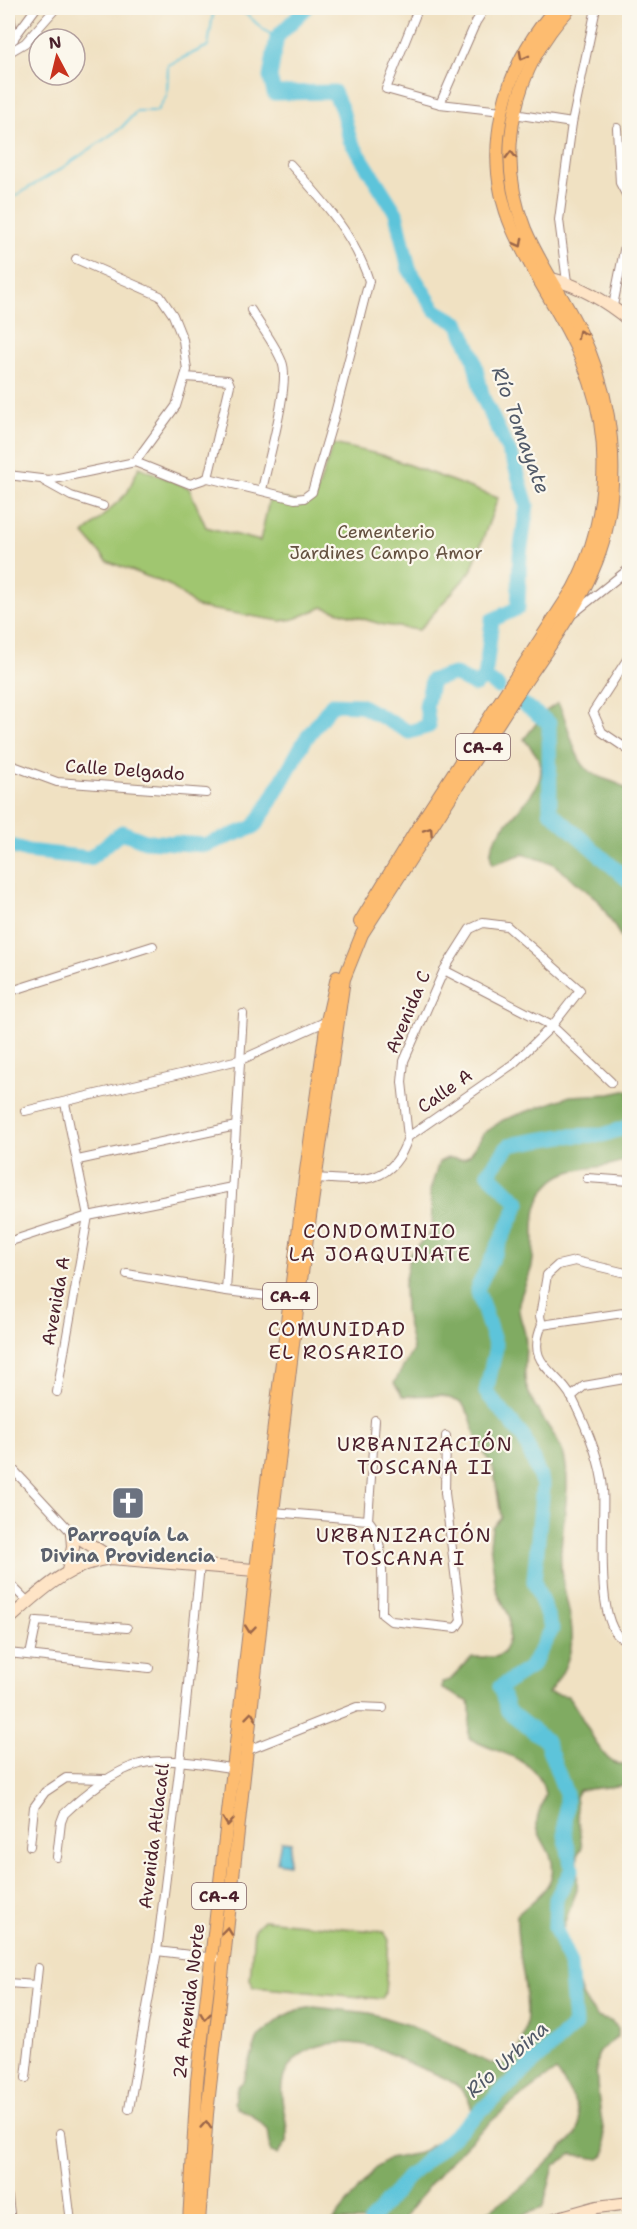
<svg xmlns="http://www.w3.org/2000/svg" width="637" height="2229" font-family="'Shantell Sans',sans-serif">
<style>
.green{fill:#a0c670;stroke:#75724e;stroke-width:1.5}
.forest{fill:#80ab62;stroke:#656546;stroke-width:1.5}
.water{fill:#5dc4da;stroke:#547282;stroke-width:1.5}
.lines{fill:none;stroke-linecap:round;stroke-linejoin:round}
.stream{stroke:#5dc4da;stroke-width:2}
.river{stroke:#5dc4da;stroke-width:15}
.street-casing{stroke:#9d8076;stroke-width:10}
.secondary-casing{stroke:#9d8076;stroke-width:14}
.primary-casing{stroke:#9d8076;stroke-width:14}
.street{stroke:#fff;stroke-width:8}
.secondary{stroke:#fee4c6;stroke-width:12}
.primary{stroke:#fdbc70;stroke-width:12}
.oneway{stroke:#9b664a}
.labels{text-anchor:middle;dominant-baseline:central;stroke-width:4.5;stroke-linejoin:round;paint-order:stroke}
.shield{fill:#fbf7ec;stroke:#7f6065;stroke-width:1.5}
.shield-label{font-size:16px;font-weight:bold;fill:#4a1f2b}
.park-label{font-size:18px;fill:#645140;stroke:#fbf7ec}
.street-label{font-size:18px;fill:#4a1f2b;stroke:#fbf7ec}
.worship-label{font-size:18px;font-weight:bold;fill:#5b616d;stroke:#fbf7ec}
.water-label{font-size:20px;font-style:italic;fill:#515968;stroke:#fbf7ec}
.neighbourhood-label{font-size:20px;letter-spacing:1.5px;fill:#4a1f2b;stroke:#fbf7ec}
</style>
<rect width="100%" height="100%" fill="#fbf7ec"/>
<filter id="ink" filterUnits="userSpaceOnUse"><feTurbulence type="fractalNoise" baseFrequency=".0167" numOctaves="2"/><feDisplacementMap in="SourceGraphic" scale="12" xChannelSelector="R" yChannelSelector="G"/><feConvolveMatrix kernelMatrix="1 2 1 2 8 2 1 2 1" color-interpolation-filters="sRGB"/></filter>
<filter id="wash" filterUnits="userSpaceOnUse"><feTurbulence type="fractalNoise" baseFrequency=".008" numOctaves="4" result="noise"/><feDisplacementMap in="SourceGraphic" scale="24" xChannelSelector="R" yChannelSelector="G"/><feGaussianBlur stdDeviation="1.35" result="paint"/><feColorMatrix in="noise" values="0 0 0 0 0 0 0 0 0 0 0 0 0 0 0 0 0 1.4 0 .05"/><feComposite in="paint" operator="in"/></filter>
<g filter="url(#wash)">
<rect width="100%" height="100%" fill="#f0e1c2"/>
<!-- green -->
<g class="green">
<polygon points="333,444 382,455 498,498 471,571 419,630 384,625 323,607 294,619 281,621 197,607 169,585 107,561 84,534 127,493 139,467 189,488 206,527 260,541 270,496 302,503 315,498"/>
<polygon points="263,1920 384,1932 389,1940 385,1993 382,1999 254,1987 250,1980 254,1929"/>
</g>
<!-- forest -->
<g class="forest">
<path d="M558 703C570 724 572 757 589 771 602 782 619 779 629 793V950L598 900 552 863 523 854 493 864C476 831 557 795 538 758 535 751 528 745 524 739L546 711Z"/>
<path d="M629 1090V1157C607 1173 574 1162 553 1181 525 1207 538 1234 532 1266 529 1279 521 1291 519 1304 517 1313 524 1326 525 1335 528 1352 522 1368 526 1384 533 1412 559 1435 564 1456 573 1493 559 1528 561 1564 561 1590 574 1616 572 1640 570 1661 561 1678 548 1693L568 1696C581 1711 600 1759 615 1763 619 1765 625 1764 629 1764L627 1785 579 1790 575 1797 582 1847 578 1854 577 1890 561 1932 583 1998 597 2017 612 2022 618 2028V2036C613 2042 605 2045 600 2051 590 2064 604 2130 606 2148L605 2155 599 2159 572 2154 554 2166 543 2208 504 2221H489L487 2212 520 2189 576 2135C587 2115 567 2087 556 2071 497 2111 443 2163 402 2221H333L375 2169 389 2159 420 2153 455 2130 472 2113C470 2081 433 2074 408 2063 398 2059 389 2052 379 2049 347 2038 302 2039 285 2074 275 2097 290 2119 287 2142L278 2154 271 2152 268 2130 251 2114 237 2108 234 2102 237 2087 243 2082 258 2037 283 2017 297 2010 314 2007 370 2013 408 2025 490 2063 506 2064C548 2026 513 1961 517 1915 535 1898 561 1884 550 1855 547 1847 540 1838 538 1830 534 1818 543 1805 545 1794 538 1755 497 1755 469 1738 467 1725 473 1716 469 1702L442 1689V1682L450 1680 472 1657H496L503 1653 509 1639V1616L496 1589 490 1544 492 1527 501 1517 494 1471 476 1437 470 1416 462 1403 441 1395 403 1396 394 1383 413 1350 405 1313 404 1284 410 1253 433 1230 430 1191 439 1162 447 1158 463 1159 470 1155 483 1134 503 1120 570 1096 610 1094Z"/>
</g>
<!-- water -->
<polygon class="water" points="281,1841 291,1842 288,1864 277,1862"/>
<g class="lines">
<!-- stream -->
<g class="stream">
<path d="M229 8C253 11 256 30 277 37"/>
<polyline points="8,200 59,170 121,128 137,111 157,111 167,95 168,65 208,46 213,14 223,8"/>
</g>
<!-- river -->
<g class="river">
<polyline points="306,8 277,37 270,77 274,93 334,92 342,110 350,140 396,213 409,269 435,310 459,324 473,356 483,398 514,462 527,505 520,555 518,608 492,620 485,678"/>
<polyline points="485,678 498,687"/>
<polyline points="523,704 549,723 550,811 630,882"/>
<polyline points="8,845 27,851 90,858 122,832 145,841 206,845 254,827 266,809 305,740 332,704 360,705 409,732 429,726 426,706 432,680 454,674 475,685 485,678"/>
<polyline points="370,2222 407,2178 575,2025 570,1964 555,1927 556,1899 572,1869 565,1834 566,1794 546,1741 508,1711 500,1687 531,1667 552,1629 534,1581 543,1485 524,1438 486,1392 496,1347 477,1289 519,1203 488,1173 509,1145 562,1136 603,1135 630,1126"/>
</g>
</g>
</g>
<g filter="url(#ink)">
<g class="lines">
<!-- street casing -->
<g class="street-casing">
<g id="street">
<polyline points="9,8 14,39"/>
<polyline points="416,14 386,89 440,104 502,111"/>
<polyline points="8,46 36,8"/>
<polyline points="8,53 25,43 56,8"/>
<polyline points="440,104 476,22 485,8"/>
<polyline points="514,114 572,123"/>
<polyline points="617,128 620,183 630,202"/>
<polyline points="567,282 559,220 572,123 596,8"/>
<polyline points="613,306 630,220"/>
<path d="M251 310C261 327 275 344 282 362 291 382 267 465 262 490"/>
<polyline points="185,377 228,380 230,385 208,478"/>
<path d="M135 462 190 484 208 478 295 499 304 498 312 492 333 421 369 281C355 236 321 198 290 164"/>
<polyline points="8,475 49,480 135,462 176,406 187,370 183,340 173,315 160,296 76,259"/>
<polyline points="44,481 71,496 103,506"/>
<polyline points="574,613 630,568"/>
<polyline points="630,655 593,712 602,732 630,751"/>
<polyline points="8,764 57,782 206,793"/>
<polyline points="444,970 552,1026 611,1082"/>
<polyline points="8,992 153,946"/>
<polyline points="25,1111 243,1059 327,1021"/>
<polyline points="78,1160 236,1126"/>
<path d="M315 1178C358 1181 393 1187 408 1137L513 1064 552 1026 580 990 507 926 483 923 470 929 444 970 404 1061 402 1082 408 1137"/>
<polyline points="587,1178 630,1181"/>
<polyline points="8,1242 88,1216 232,1187"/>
<polyline points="127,1274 226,1291 292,1299"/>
<polyline points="226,1291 243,1014"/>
<path d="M630 1312 542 1325C525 1365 556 1369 572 1398 585 1424 601 1459 603 1489 606 1515 591 1642 630 1640"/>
<polyline points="542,1325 540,1316 547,1275 558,1265 575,1261 630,1274"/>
<polyline points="57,1392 88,1216 65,1103"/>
<polyline points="571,1397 584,1386 630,1378"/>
<polyline points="8,1464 72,1533"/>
<path d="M273 1512 368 1520C386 1537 382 1590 382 1614L391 1621 456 1628 461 1621 445 1493 446 1436"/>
<polyline points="368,1520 375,1420"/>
<polyline points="8,1582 28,1602"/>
<polyline points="8,1653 149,1668"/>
<polyline points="30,1655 37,1621 127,1628"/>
<polyline points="248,1750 357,1707 383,1708"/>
<polyline points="30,1846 34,1807 45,1792 66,1778 105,1779"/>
<path d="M57 1857 61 1822 64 1814C85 1794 112 1771 140 1764 169 1756 208 1765 237 1769"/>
<polyline points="157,1951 215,1958"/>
<polyline points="8,1983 36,1985"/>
<polyline points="26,2078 38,1968"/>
<polyline points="129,2109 157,1951 180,1763 200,1565"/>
<polyline points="60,2133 71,2222"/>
<polyline points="8,2197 11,2222"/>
</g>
</g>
<!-- secondary casing -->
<g class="secondary-casing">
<g id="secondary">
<path d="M552 279C581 286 607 302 630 321"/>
<polyline points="72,1533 111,1558"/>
<polyline points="68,1571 73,1547 72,1533"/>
<path d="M8 1620C39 1593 68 1563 111 1558L265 1571"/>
<polyline points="544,2222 597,2207 630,2203"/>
</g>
</g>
<!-- primary casing -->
<g class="primary-casing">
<g id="primary">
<path d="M360 922 415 832 573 589C606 527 613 449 590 382 572 327 535 281 512 228 480 153 503 66 556 8"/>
<polyline points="189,2222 197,2081 256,1570 305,1178 327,1021 337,977"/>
<path d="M199 2222 207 2114 273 1512 299 1294 344 979 362 934C413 854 466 774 517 694 550 645 596 585 607 526 618 468 612 407 590 353 573 309 543 272 525 229 494 153 514 67 570 8"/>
</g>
</g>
<!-- street -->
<use href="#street" class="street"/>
<!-- secondary -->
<use href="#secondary" class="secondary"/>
<!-- primary -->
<use href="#primary" class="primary"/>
</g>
<!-- one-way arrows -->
<defs><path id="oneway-chevron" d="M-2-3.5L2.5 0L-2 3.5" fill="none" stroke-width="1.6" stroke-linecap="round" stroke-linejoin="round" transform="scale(1.5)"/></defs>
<g class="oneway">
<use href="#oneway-chevron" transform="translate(523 56) rotate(118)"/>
<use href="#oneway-chevron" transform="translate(511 155) rotate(-91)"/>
<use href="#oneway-chevron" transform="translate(519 243) rotate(62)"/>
<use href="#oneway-chevron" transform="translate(581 334) rotate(-117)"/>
<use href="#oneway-chevron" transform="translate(429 831) rotate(-56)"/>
<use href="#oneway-chevron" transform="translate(250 1629) rotate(96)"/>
<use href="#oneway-chevron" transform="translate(251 1716) rotate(-84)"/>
<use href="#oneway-chevron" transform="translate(228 1822) rotate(97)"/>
<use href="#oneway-chevron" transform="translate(227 1931) rotate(-84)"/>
<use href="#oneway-chevron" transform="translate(205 2016) rotate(97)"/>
<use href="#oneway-chevron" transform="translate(206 2125) rotate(-86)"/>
</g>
</g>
<!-- icons -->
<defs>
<g id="church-square" transform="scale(1.725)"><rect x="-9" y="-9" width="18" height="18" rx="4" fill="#6b7280" stroke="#fbf7ec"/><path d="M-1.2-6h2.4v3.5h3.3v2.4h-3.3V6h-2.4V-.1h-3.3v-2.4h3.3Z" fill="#fff"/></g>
</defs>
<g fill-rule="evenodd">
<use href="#church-square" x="128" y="1503"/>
</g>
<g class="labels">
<!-- shield labels -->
<g class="shield">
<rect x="456" y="734" width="54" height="26" rx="4.5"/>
<rect x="263" y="1283" width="54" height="26" rx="4.5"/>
<rect x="192" y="1883" width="54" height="26" rx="4.5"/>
</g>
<g class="shield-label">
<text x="483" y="747">CA-4</text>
<text x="290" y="1296">CA-4</text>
<text x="219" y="1896">CA-4</text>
</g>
<!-- park labels -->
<g class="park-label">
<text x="386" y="532">Cementerio<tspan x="386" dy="21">Jardines Campo Amor</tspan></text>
</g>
<!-- street labels -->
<g class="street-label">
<text transform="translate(125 770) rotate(4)">Calle Delgado</text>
<text transform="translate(408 1012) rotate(-67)">Avenida C</text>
<text transform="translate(445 1091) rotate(-35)">Calle A</text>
<text transform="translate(56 1301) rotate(-80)">Avenida A</text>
<text transform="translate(154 1836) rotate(-83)">Avenida Atlacatl</text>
<text transform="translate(189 2001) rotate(-83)">24 Avenida Norte</text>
</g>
<!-- worship labels -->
<g class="worship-label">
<text x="128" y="1535">Parroquía La<tspan x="128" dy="21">Divina Providencia</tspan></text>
</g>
<!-- water labels -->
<g class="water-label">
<text transform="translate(521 430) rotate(70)">Río Tomayate</text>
<text transform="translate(507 2059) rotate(-42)">Río Urbina</text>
</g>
<!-- neighbourhood labels -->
<g class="neighbourhood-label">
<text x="380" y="1231">CONDOMINIO<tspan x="380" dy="23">LA JOAQUINATE</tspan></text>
<text x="337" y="1329">COMUNIDAD<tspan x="337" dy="23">EL ROSARIO</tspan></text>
<text x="425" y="1444">URBANIZACIÓN<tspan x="425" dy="23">TOSCANA II</tspan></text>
<text x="404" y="1535">URBANIZACIÓN<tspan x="404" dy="23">TOSCANA I</tspan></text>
</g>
</g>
<!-- margin -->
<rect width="637" height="2229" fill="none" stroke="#fbf7ec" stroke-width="30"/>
<!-- north arrow -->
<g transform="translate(57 57) rotate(353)"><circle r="28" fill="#fbf7ec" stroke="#b4a19f" stroke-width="1.5"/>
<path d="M0-4.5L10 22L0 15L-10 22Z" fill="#c8321e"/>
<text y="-9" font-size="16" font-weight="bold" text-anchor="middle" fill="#4a1f2b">N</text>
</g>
</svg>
